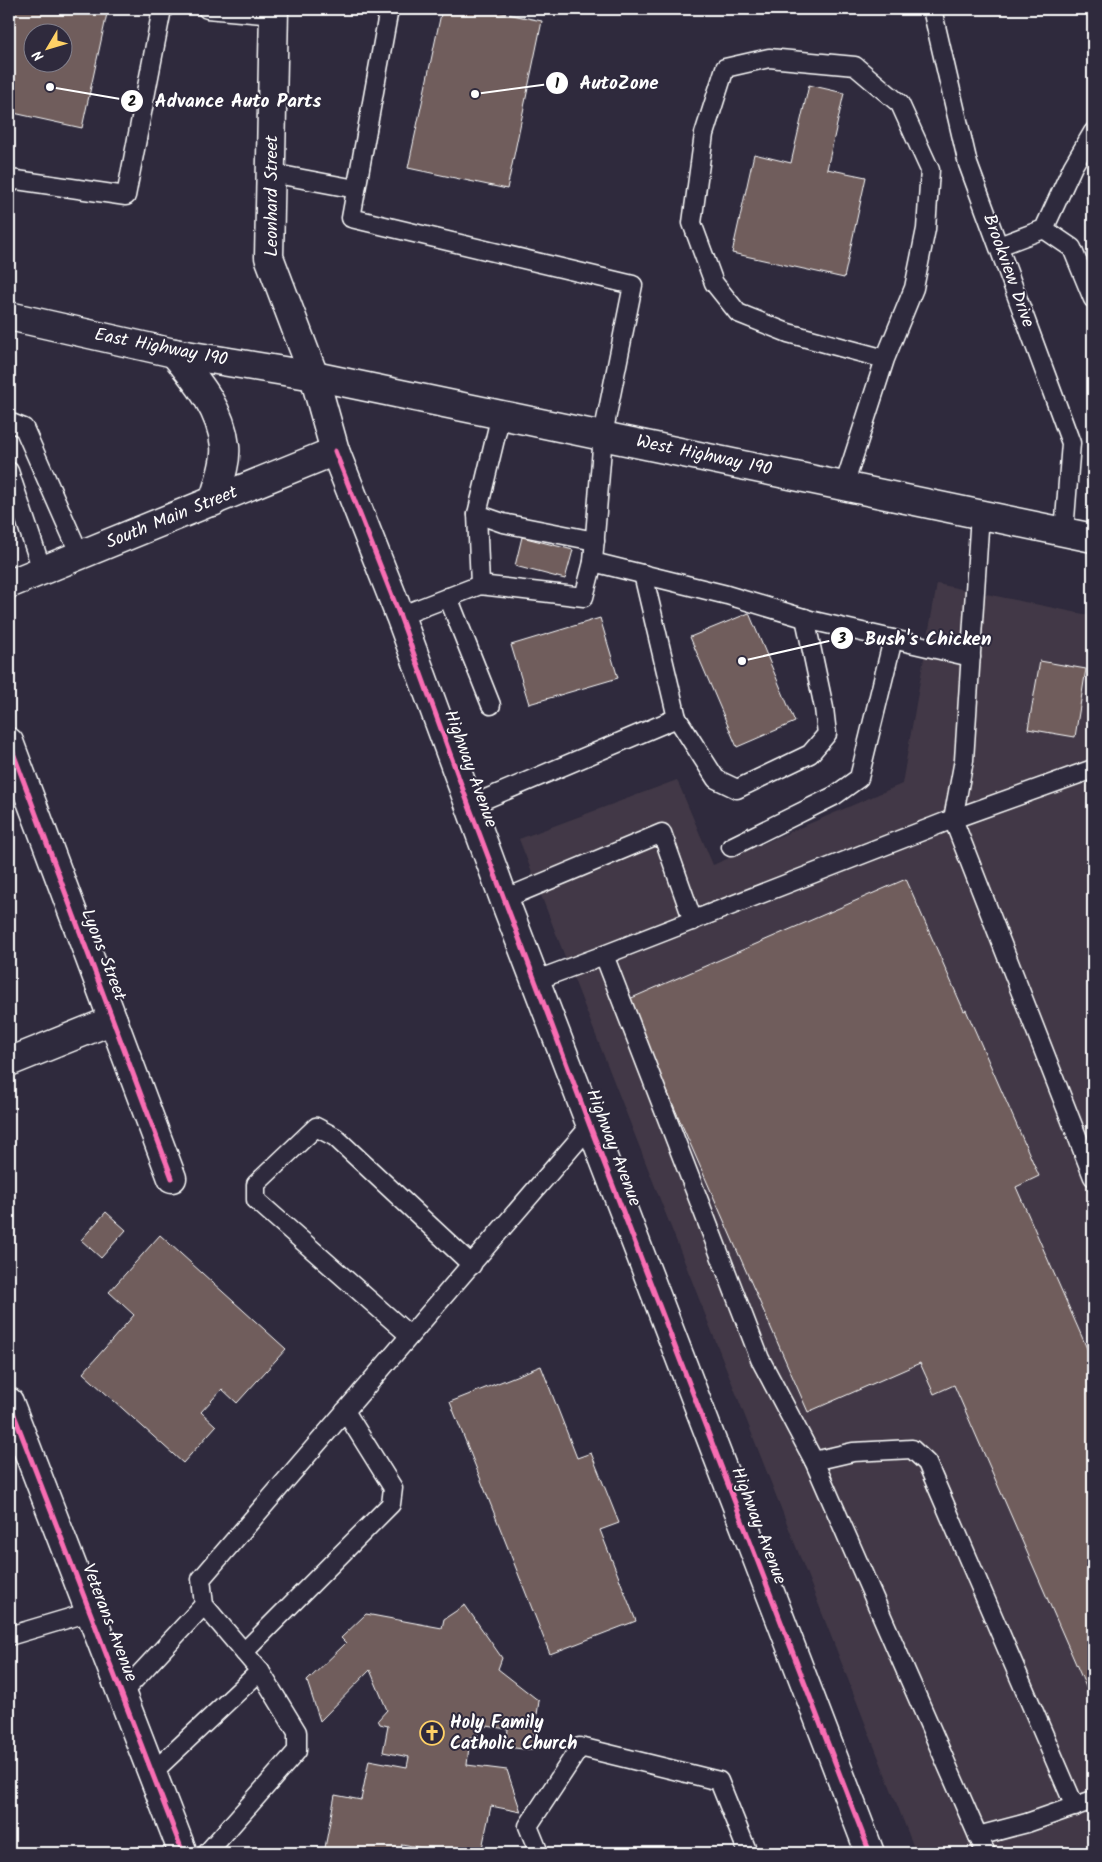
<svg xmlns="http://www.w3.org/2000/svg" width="1102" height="1862" font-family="Kalam,sans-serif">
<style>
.built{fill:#423946}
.building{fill:#6f5d5c;stroke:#fff;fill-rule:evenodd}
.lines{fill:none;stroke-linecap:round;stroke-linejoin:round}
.lane-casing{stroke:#fff;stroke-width:21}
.street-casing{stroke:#fff;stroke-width:31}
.secondary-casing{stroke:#fff;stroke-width:31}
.primary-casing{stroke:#fff;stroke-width:31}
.lane{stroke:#2f2a3d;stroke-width:18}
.street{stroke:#2f2a3d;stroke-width:28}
.secondary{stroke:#2f2a3d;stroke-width:28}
.primary{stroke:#2f2a3d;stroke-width:28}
.cycleway-casing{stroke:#2f2a3d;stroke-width:8}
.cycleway{stroke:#f96db3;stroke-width:5}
.labels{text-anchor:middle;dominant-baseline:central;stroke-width:4;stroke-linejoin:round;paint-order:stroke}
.street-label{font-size:18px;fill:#fff;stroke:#2f2a3d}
.poi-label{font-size:18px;font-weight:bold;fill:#fff;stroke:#2f2a3d;text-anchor:start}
.leader{fill:none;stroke:#fff;stroke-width:2}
.callout-dot{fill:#fff;stroke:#2f2a3d;stroke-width:2}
.mark-label{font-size:15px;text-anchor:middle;font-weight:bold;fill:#111}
.callout-label{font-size:19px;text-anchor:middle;font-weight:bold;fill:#fff;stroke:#2f2a3d;stroke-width:4;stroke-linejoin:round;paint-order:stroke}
</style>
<rect width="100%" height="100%" fill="#2f2a3d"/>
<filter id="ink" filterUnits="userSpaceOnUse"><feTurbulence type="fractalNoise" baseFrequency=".02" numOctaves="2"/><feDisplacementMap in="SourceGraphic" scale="10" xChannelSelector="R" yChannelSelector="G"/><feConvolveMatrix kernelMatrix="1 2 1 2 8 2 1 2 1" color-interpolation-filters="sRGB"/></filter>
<g filter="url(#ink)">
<!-- built -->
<polygon class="built" points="937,584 1093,616 1093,1853 916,1853 519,839 677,780 713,865 902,784"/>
<!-- building -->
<g class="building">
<path d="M9 9H108L82 128 9 112ZM32 32H62V62H32Z"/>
<polygon points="442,9 483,9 542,21 507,189 408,168"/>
<polygon points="809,85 844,93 827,169 866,177 844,278 732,253 754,154 791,163"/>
<polygon points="522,537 573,550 565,579 515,566"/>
<polygon points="749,613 795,722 737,747 690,637"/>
<polygon points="600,618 618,678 529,704 511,645"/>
<polygon points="1040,661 1086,669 1075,737 1028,729"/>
<polygon points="906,879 964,1011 966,1010 1039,1176 1016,1187 1093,1362 1093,1703 954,1385 934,1394 920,1363 808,1412 627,1000"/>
<polygon points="106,1212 126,1230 101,1258 81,1240"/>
<polygon points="160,1235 286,1349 237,1403 222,1389 201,1412 216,1426 183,1463 83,1373 134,1315 109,1292"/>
<polygon points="541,1366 577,1458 591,1453 619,1523 600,1530 636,1621 550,1654 450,1402"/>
<polygon points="465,1605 502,1658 498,1669 539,1701 532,1750 506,1747 508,1729 479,1725 477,1738 470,1737 467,1765 507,1770 521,1812 491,1806 481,1853 447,1853 402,1844 400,1853 324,1853 335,1795 361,1800 369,1760 407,1767 409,1757 383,1752 388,1726 380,1724 378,1720 387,1710 370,1670 320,1721 307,1681 346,1643 341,1638 366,1614 442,1628 444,1619"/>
</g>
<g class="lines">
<!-- lane casing -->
<g class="lane-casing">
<g id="lane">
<polyline points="207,9 274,15"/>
<polyline points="389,9 351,218 633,285 603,435 593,562 727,595 814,621 971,657"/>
<polyline points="932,9 968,164 1071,443 1064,532"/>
<polyline points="271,173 356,189"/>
<polyline points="9,185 10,179 126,196 162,9"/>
<polyline points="1044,229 1072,248 1093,299"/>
<polyline points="999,246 1044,229 1073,166 1093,132"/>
<polyline points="501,414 477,514 503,523 595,541"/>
<polyline points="9,422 24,428 80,555"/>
<polyline points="9,471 42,570"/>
<polyline points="844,486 885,359 914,288 926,229 930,170 900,104 855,66 769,58 725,68 704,134 692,223 714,283 738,313 788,333 885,359"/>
<polyline points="477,514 480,585"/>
<polyline points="980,514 964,760 953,819 1093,1177"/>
<polyline points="448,597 491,705"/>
<polyline points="400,616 480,585 584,597 593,562"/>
<polyline points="677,718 716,779 737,789 810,754 827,734 824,708 805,618"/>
<polyline points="469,806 677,718 643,574"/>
<polyline points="731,847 834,796 859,778 893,639"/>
<polyline points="504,899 662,833 693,921"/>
<polyline points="534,981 604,955"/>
<polyline points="409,1335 256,1200 256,1184 316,1127 335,1137 472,1265"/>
<polyline points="814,1461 760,1359 604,955 953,819 1093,769"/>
<polyline points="9,1636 90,1612"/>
<polyline points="244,1652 391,1504 393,1488 345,1411"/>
<polyline points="122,1693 204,1605"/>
<polyline points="153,1772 260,1671"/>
<polyline points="978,1836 814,1461 853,1452 912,1449 927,1463 1075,1807"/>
<polyline points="207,1853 297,1751 297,1732 260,1671 204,1605 201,1579 590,1126"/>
<polyline points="539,1853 528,1826 580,1747 719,1781 748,1853"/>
<polyline points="986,1853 978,1836 1027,1823 1093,1800"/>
</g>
</g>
<!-- street casing -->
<g class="street-casing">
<g id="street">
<polyline points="9,742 172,1178"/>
<polyline points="9,1062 113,1020"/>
<polyline points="9,1402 183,1853"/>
</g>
</g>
<!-- secondary casing -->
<g class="secondary-casing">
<g id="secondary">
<polyline points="274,9 269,257 314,376 335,451 400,616 504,899 870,1853"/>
<polyline points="9,584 335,451"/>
</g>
</g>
<!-- primary casing -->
<g class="primary-casing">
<g id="primary">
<polyline points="9,316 174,353 314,376 1093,538"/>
<path d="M174 353C196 380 221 408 225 446 227 463 218 485 213 502"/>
</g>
</g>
<!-- lane -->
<use href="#lane" class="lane"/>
<!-- street -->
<use href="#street" class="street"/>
<!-- secondary -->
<use href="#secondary" class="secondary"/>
<!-- primary -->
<use href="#primary" class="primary"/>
<!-- cycleway casing -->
<g class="cycleway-casing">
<g id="cycleway">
<polyline points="335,451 400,616 469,806 590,1126 870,1853"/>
<polyline points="9,742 172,1178"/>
<polyline points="9,1402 183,1853"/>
</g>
</g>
<!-- cycleway -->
<use href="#cycleway" class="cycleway"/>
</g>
</g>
<!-- icons -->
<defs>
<g id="church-ring" transform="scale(1.25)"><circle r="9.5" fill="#2f2a3d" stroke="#ffd166" stroke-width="1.5"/><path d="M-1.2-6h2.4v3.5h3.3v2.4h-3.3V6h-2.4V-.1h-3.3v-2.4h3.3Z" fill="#ffd166"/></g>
</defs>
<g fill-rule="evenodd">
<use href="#church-ring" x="432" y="1733"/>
</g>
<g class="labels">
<!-- street labels -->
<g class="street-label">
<text transform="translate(272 196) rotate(-90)">Leonhard Street</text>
<text transform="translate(1008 271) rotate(70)">Brookview Drive</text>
<text transform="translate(161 348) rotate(11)">East Highway 190</text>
<text transform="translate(704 456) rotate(12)">West Highway 190</text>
<text transform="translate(172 518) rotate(-22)">South Main Street</text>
<text transform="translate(470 769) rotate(70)">Highway Avenue</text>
<text transform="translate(103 955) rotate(69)">Lyons Street</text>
<text transform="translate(613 1148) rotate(69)">Highway Avenue</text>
<text transform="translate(758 1526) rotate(69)">Highway Avenue</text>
<text transform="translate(109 1623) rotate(69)">Veterans Avenue</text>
</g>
<!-- poi labels -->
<g class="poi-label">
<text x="450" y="1723">Holy Family<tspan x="450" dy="21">Catholic Church</tspan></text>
</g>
</g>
<!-- callouts -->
<path class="leader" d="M475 94L557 83M50 87L132 101M742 661L842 638"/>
<g class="callout-dot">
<circle cx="475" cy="94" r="5"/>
<circle cx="50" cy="87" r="5"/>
<circle cx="742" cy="661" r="5"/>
<circle cx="557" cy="83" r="12"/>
<circle cx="132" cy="101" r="12"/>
<circle cx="842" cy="638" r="12"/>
</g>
<g class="mark-label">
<text x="557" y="88">1</text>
<text x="132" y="106">2</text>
<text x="842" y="643">3</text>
</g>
<g class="callout-label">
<text x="619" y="89">AutoZone</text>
<text x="238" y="107">Advance Auto Parts</text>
<text x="928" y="645">Bush's Chicken</text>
</g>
<!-- margin -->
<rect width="1102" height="1862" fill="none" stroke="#2f2a3d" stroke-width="30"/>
<rect x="15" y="15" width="1072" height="1832" fill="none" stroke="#fff" stroke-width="2" filter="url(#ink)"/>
<!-- north arrow -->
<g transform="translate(48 48) rotate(232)"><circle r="24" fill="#2f2a3d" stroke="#827f8b"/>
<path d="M0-4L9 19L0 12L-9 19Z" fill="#ffd166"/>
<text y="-8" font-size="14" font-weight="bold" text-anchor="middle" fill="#ffffff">N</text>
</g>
</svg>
